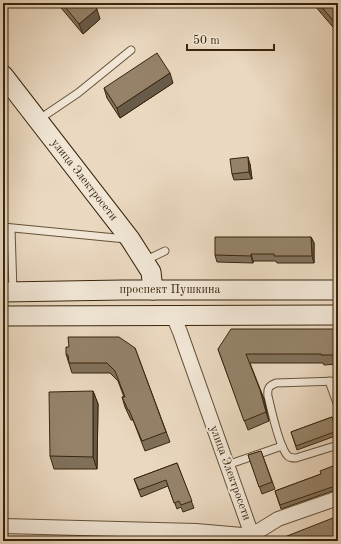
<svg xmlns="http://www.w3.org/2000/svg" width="341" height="544" font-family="'Old Standard TT',serif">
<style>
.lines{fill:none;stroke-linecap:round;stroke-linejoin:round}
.lane-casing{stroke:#655238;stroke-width:9}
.street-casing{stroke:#655238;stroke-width:16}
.secondary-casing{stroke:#39250b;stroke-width:21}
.lane{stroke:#f1e6d6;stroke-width:7}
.street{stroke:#f1e6d6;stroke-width:14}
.secondary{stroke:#f1e6d6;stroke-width:19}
.wall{fill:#80705a;stroke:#39250b}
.shaded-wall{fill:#685b4a;stroke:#39250b}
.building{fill:#958269;stroke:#39250b}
.labels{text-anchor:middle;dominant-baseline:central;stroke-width:4;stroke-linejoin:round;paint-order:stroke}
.street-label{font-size:12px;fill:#39250b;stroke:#f1e6d6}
</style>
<rect width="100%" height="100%" fill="#ead8c0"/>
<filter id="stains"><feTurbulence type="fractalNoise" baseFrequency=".005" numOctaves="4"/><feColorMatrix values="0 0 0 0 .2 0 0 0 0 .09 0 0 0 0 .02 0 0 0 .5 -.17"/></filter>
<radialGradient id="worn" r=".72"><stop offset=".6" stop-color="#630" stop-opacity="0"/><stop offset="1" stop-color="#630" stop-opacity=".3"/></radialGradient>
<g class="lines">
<!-- lane casing -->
<g class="lane-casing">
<g id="lane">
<polyline points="38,120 78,93 131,50"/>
<polyline points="3,227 126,239"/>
<polyline points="11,229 13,291"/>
<polyline points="144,261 165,251"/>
<polyline points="329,381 338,406"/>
<path d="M338 381 276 383C269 386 267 388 268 396 271 409 279 446 287 455 289 458 292 458 296 458L338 445"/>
<polyline points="227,465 282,446"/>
</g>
</g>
<!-- street casing -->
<g class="street-casing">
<g id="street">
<polyline points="173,315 180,332 254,541"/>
<polyline points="3,526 196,531 242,535 252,535 278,519 338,498"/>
</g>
</g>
<!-- secondary casing -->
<g class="secondary-casing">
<g id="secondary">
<polyline points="3,75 130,239 151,272 153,290"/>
<polyline points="3,292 123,290 338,290"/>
<polyline points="3,316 338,315"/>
</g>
</g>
<!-- lane -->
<use href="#lane" class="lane"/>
<!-- street -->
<use href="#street" class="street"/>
<!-- secondary -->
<use href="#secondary" class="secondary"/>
</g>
<!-- wall -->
<g class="wall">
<polygon points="57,3 92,3 100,19 83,34"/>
<polygon points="314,3 338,3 338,33 315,6"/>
<polygon points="173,83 120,118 107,98 104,88"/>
<polygon points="250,164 252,179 234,180 232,174"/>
<polygon points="311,237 314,243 314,263 277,263 276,261 253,261 253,263 217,262 215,255"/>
<polygon points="338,328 338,364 324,365 323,363 250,363 264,399 269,421 248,430 218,349 338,329"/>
<polygon points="135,348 170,442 145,451 133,420 131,420 125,407 122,397 124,397 118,381 110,373 72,373 66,354"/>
<polygon points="93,391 98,404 97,469 54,469 50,456"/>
<polygon points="332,417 338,433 338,435 297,450 291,432"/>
<polygon points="261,451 275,489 262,494 248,455"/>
<polygon points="177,463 194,508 183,512 181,507 177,509 168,486 141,497 134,479"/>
<polygon points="338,464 338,489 281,509 275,491 321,474"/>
</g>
<!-- shaded-wall -->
<g class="shaded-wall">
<polygon points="97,9 100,19 83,34 79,24"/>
<polygon points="170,73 173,83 120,118 117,108"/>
<polygon points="248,157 250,164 252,179 249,172"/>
<polygon points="311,237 314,243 314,263 312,256"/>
<polygon points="251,254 253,261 253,263 251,256"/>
<polygon points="260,390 264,399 269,421 266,412"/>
<polygon points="93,391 98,404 97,469 93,457"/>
</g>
<!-- building -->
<g class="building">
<polygon points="62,3 92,3 97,9 79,24"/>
<polygon points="318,3 338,3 338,26"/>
<polygon points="157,53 170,73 117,108 104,88"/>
<polygon points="248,157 249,172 232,174 230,159"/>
<polygon points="215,237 311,237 312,256 274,256 274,254 251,254 251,256 215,255"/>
<polygon points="338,328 338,358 338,355 321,355 321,354 246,354 260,390 266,412 244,421 218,349 231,329 338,329"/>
<polygon points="68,337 119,337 135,348 166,432 142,441 129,410 128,410 122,397 125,397 115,371 107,363 69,363 68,355 66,354 66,347 69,347"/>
<polygon points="93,391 93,457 50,456 49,392"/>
<polygon points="332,417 337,431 296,446 291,432"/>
<polygon points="261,451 272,482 259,487 248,455"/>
<polygon points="177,463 192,501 181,505 179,501 174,503 166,480 139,490 134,479"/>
<polygon points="338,464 338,485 280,505 275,491 321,474 320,471"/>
<polygon points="338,516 338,540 336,541 284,541 282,538"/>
<polygon points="21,538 121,541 21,541"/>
</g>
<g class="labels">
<!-- street labels -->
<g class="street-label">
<text transform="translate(84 180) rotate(52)">улица Электросети</text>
<text x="170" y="290">проспект Пушкина</text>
<text transform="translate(230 473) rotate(70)">улица Электросети</text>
</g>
</g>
<!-- margin -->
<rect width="341" height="544" fill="none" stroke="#ead8c0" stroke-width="16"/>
<rect x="4" y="4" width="333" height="536" fill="none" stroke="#39250b" stroke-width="2"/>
<rect x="8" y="8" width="325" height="528" fill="none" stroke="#39250b"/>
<!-- scale -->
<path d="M187 44v6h87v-6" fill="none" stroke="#39250b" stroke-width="2"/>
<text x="193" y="44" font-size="12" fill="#39250b" stroke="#f1e6d6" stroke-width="3" paint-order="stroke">50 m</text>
<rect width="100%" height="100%" filter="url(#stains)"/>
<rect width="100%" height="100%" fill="url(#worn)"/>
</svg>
